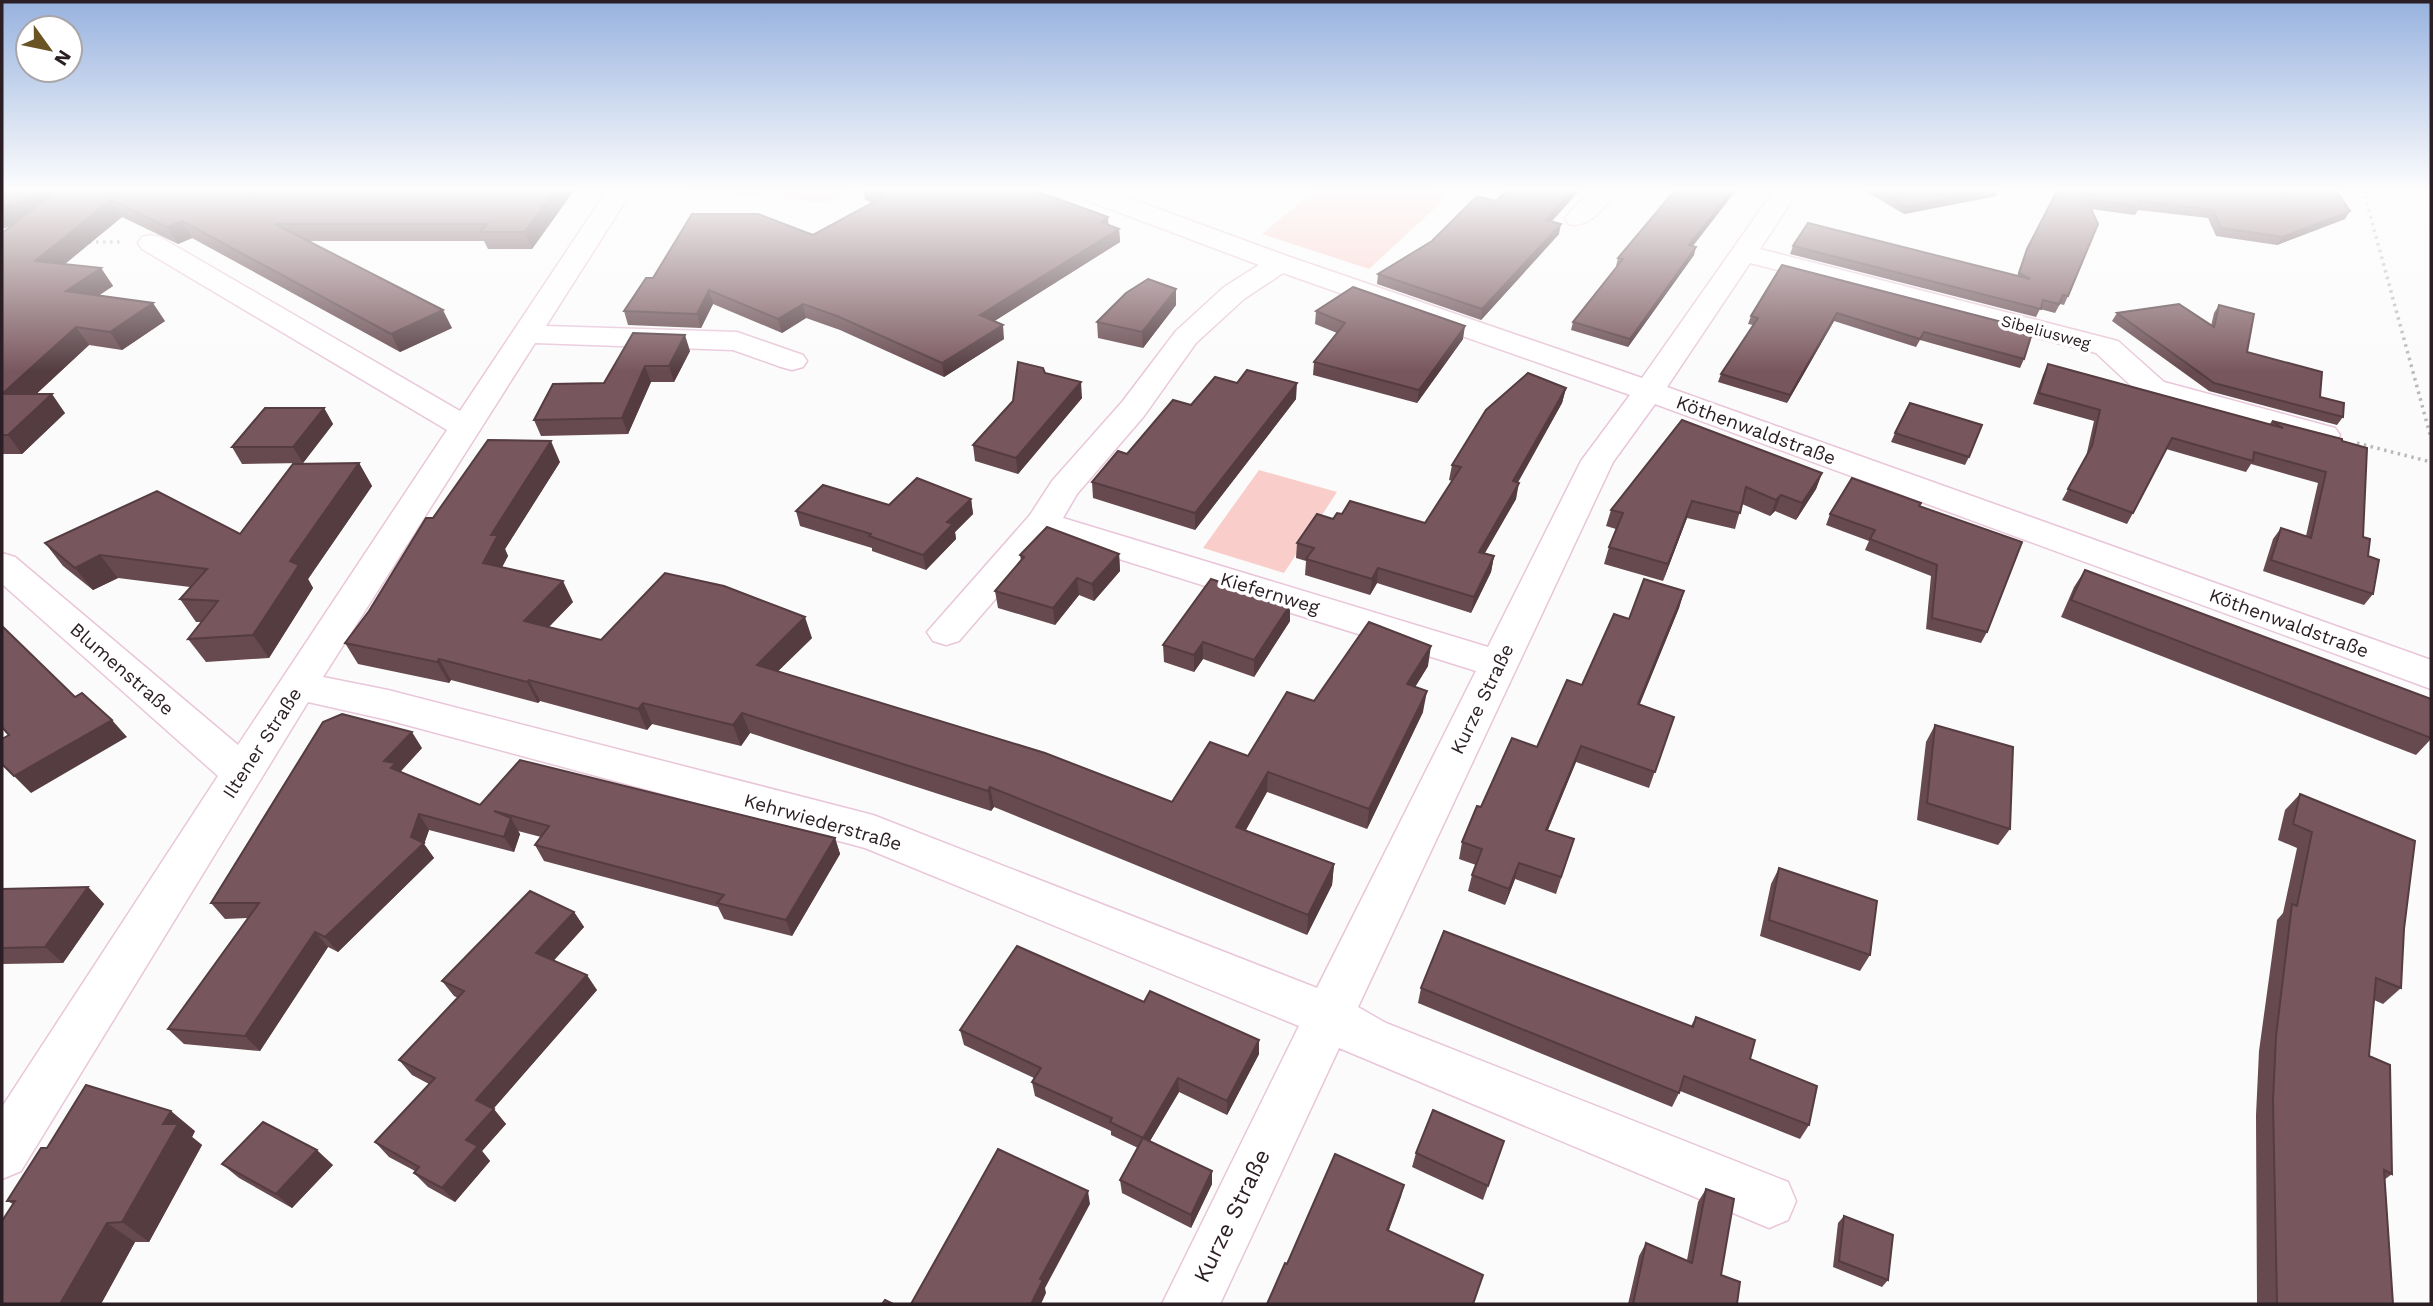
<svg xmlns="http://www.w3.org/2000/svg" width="2433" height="1306" font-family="'Work Sans',sans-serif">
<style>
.green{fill:#f9ceca}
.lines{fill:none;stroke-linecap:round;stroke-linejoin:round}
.minor-casing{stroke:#e9c6d9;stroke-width:3}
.path{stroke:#bbb7b9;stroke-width:3.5;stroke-dasharray:2.5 4.5;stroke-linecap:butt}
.minor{fill:#fff;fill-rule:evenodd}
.wall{fill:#674a50}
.shaded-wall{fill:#543c41}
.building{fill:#78565d;stroke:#543c41;stroke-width:2}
.labels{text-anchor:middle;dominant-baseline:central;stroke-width:7;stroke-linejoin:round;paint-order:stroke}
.far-street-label{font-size:16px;fill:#2b1e25;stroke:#fff}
.street-label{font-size:19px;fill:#2b1e25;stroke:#fff}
.near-street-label{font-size:23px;fill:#2b1e25;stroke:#fff}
</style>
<rect width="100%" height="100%" fill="#fbfbfb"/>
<!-- green -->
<g class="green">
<polygon points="665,189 854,189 831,203"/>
<polygon points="1316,189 1428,189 1449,195 1369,269 1262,234"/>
<polygon points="1259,470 1337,492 1284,573 1203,548"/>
</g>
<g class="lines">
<!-- minor casing -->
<g class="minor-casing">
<g id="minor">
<path d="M608 189H633L546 326 737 332 803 355 807 361 803 367 792 370 781 367 733 350 535 343 323 677 388 690 873 815 1317 988 1476 671 1049 537 959 641 946 645 933 641 927 632 1030 515 1052 481 1122 402 1176 331 1224 287 1259 265 1070 194 1067 189H1104L1290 257 1642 378 1775 189H1803L1793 199 1760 249 2118 341 2164 382 2335 428 2340 435 2335 442 2324 445 2142 396 2096 353 1750 263 1667 387 2431 660V689L1655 404 1613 462 1358 1007 1386 1023 1788 1182 1796 1201 1788 1220 1769 1228 1339 1048 1220 1304H1162L1299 1026 865 848 388 720 308 702 21 1171 2 1179V1107L218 776 2 584V553L15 557 238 745 447 430 142 249 138 243 142 237 151 235 160 237 460 411ZM1283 273 1630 395 1581 461 1488 647 1063 518 1077 494 1144 416 1196 343 1244 299Z"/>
<path d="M1591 189H1617C1606 206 1590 229 1569 224L1565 218Z"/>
</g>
</g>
<!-- path -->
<g class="path">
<polyline points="2363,189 2431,438"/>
<polyline points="89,242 122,242"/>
<polyline points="2357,443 2431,462"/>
</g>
<!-- minor -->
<use href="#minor" class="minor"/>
</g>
<!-- wall -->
<g class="wall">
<polygon points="2,189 575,189 532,249 488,249 484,241 309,241 452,328 400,352 192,238 178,244 122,217 64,264 101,268 113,286 98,296 165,321 122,350 89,345 36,394 65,413 22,454 2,454 2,233 13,225 2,229"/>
<polygon points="863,189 1031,189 1108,217 1108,225 1119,229 1120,242 994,321 1004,339 944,377 840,330 806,318 782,333 713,304 701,328 628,325 624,311 653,278 813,235 873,203 865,200"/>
<polygon points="1508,189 1581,189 1552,221 1559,234 1481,320 1377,284 1378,274 1496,201"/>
<polygon points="1676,189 1737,189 1693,246 1694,255 1628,347 1571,330 1573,322 1618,266 1616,266 1618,258"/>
<polygon points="1862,189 1998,189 1996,196 1904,214"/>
<polygon points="2058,189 2345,219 2277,245 2216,236 2208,218 2138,210 2135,215 2091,209 2068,296 2064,305 2060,304 2055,313 2040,309 2036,317 1790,254 1793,246 2017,276 2027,249"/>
<polygon points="1782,265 2024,359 2020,368 1920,340 1916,347 1834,321 1787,403 1718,382 1721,374 1753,325 1748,324 1751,316"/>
<polygon points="1176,305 1143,348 1098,338 1097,322"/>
<polygon points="2219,305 2247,352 2320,397 2343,417 2337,425 2209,391 2112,321 2117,313 2211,326 2214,313"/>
<polygon points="1316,311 1463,339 1417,403 1313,375 1314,362 1337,333 1315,324"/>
<polygon points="633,333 690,351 674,382 651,382 628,434 541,436 534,420 604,383"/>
<polygon points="2048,364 2269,425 2272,421 2342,441 2368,556 2373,594 2364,605 2263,571 2273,539 2281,528 2306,536 2318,483 2251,464 2246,472 2166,449 2133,513 2127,524 2062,500 2086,457 2094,421 2033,404 2043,375"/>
<polygon points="1045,373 1082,398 1018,474 975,461 973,445"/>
<polygon points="1566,388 1562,403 1517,483 1516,499 1485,553 1494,556 1491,572 1471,613 1377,583 1370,595 1305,575 1306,561 1296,558 1297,543 1342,514 1425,523 1452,481 1449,480 1452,465"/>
<polygon points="1296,399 1195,530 1093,498 1092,482 1191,405"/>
<polygon points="324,408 333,424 303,463 242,464 232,447"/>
<polygon points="1895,433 1969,457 1965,465 1891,442"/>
<polygon points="560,462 505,549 508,556 502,567 573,602 549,627 601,640 812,638 778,671 1172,802 1248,756 1314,701 1428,666 1415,687 1423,712 1367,829 1267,792 1246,830 1334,864 1332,885 1307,935 994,807 991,811 750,733 741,746 652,724 647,730 540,701 538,703 451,680 449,683 358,664 345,643 369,611 433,518"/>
<polygon points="359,463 372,486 308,579 313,588 269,658 206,662 188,639 202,622 196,622 180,599 190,587 118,578 93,590 63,566 45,543 240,534"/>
<polygon points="1822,473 1816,489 1796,520 1775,511 1770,516 1742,504 1735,529 1687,518 1663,581 1604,564 1609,547 1616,529 1606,526 1611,510"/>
<polygon points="971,499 973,514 955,532 956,539 926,570 872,551 872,548 800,526 796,511"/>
<polygon points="1919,507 1987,632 1981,643 1926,629 1931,576 1865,550 1869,541 1826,525 1830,514"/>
<polygon points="1119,554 1120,571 1094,601 1079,595 1055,625 998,608 995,591 1021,561 1020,555"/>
<polygon points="2085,570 2431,699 2431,739 2416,755 2061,617 2074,587"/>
<polygon points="1684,591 1679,608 1639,705 1674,717 1649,788 1576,762 1548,830 1574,839 1556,894 1515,879 1505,905 1468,891 1472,875 1476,865 1459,859 1462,842 1481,807 1537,747 1629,619"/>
<polygon points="1290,605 1290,621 1254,677 1203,659 1194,672 1164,662 1163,645"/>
<polygon points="1935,725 2010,829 1998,845 1917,820 1926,742"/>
<polygon points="422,748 401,771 402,773 480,805 835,838 840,854 792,936 724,919 718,907 544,861 535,845 541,837 518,831 520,834 514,852 429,830 424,844 434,858 338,952 328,947 260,1051 184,1044 168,1029 248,918 225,919 211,903"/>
<polygon points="2300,794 2404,929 2401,988 2383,1004 2374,1000 2369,1056 2392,1174 2384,1180 2393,1304 2257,1304 2256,1115 2259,1051 2277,920 2283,913 2297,848 2278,840 2285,810"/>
<polygon points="1779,868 1870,955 1860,971 1760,936 1771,884"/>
<polygon points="88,887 104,904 63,963 2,964 2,889"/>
<polygon points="574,912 584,927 554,960 597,990 493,1109 506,1124 482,1151 490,1161 455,1202 428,1187 414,1173 415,1171 389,1157 375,1142 429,1084 412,1075 399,1060 458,998 454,996 442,981"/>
<polygon points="1421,988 1691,1026 1696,1017 1750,1059 1809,1125 1800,1139 1680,1091 1672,1107 1418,1003"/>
<polygon points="1144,1002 1259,1040 1259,1054 1227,1115 1179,1092 1150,1141 1212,1184 1191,1228 1122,1193 1120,1180 1138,1148 1111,1135 1111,1131 1035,1096 1032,1082 1034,1078 964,1045 960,1030"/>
<polygon points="195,1131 192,1137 202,1145 149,1242 135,1242 101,1304 2,1304 13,1204 7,1201 47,1148"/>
<polygon points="1504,1141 1483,1200 1412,1167 1416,1153"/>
<polygon points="222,1164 333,1165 292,1208 239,1178"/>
<polygon points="1706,1189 1721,1275 1737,1304 1628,1304 1639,1256 1646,1243 1687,1260 1698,1202"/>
<polygon points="1844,1216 1888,1280 1882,1287 1833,1267 1838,1223"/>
</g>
<!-- shaded-wall -->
<g class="shaded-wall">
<polygon points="55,189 66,189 75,203 2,229 2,208"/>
<polygon points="556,189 575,189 532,249 525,232"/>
<polygon points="1573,189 1580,189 1544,230 1546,220"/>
<polygon points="1733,189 1737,189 1687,253 1689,245"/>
<polygon points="1993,189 1998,189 1996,196 1904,214 1907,207"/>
<polygon points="111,200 122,217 47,279 35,261"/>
<polygon points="2350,211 2345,219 2277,245 2283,237"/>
<polygon points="1108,217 1109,231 1101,222"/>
<polygon points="182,221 192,238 178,244 167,227"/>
<polygon points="1561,224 1559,234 1481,320 1482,309"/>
<polygon points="1119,229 1120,242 982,329 980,315"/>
<polygon points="1696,247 1694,255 1628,347 1630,339"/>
<polygon points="101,268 113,286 78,309 66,291"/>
<polygon points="1176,289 1176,305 1143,348 1142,332"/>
<polygon points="709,290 713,304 701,328 697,314"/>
<polygon points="153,303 165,321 122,350 110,332"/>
<polygon points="803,304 806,318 782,333 778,319"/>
<polygon points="443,310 452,328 400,352 391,334"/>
<polygon points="1837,313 1834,321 1787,403 1790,395"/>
<polygon points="1003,325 1004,339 944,377 942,363"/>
<polygon points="1465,326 1463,339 1417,403 1419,390"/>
<polygon points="76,327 89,345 16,413 2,394"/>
<polygon points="685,335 690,351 674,382 669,366"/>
<polygon points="645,366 651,382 628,434 622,418"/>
<polygon points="1081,382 1082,398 1018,474 1016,458"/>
<polygon points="1297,383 1296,399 1195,530 1195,513"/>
<polygon points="1566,388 1562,403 1510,497 1513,481"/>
<polygon points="52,394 65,413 22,454 8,435"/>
<polygon points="324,408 333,424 303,463 293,447"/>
<polygon points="551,441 560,462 505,549 508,556 493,584 483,563 491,535"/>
<polygon points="359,463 372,486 308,579 313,588 269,658 253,635 290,561"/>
<polygon points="1822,473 1816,489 1796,520 1802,503"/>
<polygon points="1519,483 1516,499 1476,568 1479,552"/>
<polygon points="1781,495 1775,511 1770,516 1776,500"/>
<polygon points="971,499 973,514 955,532 956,539 926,570 923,555 947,522"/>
<polygon points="1692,501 1687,518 1663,581 1668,564"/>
<polygon points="1119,554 1120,571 1094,601 1092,584"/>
<polygon points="100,555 118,578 93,590 75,568"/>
<polygon points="1494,556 1491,572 1471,613 1474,597"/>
<polygon points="1378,568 1377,583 1370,595 1372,579"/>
<polygon points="1077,578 1079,595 1055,625 1053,608"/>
<polygon points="563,581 573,602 534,642 524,621"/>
<polygon points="1684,591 1679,608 1633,721 1638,704"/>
<polygon points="1290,605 1290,621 1254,677 1254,660"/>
<polygon points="805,617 812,638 764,685 757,665"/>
<polygon points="1203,642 1203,659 1194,672 1194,655"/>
<polygon points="1431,646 1428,666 1404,705 1407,684"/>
<polygon points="439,659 451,680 449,683 437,662"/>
<polygon points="529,680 540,701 538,703 527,682"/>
<polygon points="1427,691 1423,712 1367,829 1369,809"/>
<polygon points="643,703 652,724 647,730 638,709"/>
<polygon points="742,713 750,733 741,746 733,725"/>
<polygon points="112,720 127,737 31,793 14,776"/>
<polygon points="412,732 422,748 401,771 406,779 401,784 384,761"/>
<polygon points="1581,746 1576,762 1541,846 1546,830"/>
<polygon points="1268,772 1267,792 1236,847 1236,827"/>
<polygon points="990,787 994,807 991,811 988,791"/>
<polygon points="419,814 429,830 424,844 434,858 338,952 325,937 411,837"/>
<polygon points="511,818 520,834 514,852 504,837"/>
<polygon points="835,838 840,854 792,936 786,920"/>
<polygon points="1519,863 1515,879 1505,905 1509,889"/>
<polygon points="1334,864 1332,885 1307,935 1308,915"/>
<polygon points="88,887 104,904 63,963 45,947"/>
<polygon points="574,912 584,927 547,968 536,953"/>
<polygon points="315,932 328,947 260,1051 245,1036"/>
<polygon points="587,975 597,990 488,1115 476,1100"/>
<polygon points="1259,1040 1259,1054 1227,1115 1227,1101"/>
<polygon points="1178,1078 1179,1092 1144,1151 1143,1138"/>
<polygon points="494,1109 506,1124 482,1151 490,1161 455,1202 442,1188 466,1140"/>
<polygon points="171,1111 195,1131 192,1137 202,1145 149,1242 122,1222 163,1124"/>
<polygon points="317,1150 333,1165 292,1208 276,1194"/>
<polygon points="1212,1171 1212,1184 1191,1228 1191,1215"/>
<polygon points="1404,1185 1401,1197 1385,1241 1387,1230"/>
<polygon points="1088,1191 1090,1204 1045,1288 1046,1293 1041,1304 1031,1304 1040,1279"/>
<polygon points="107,1223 135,1242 101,1304 60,1304"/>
</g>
<!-- building -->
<g class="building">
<polygon points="2,189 55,189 2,208"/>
<polygon points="60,189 556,189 525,232 480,232 487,224 275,224 443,310 391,334 182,221 167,227 111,200 35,261 101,268 66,291 153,303 110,332 76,327 2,394 52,394 8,435 2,435 2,233"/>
<polygon points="868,189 1031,189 1108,217 1101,222 1119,229 980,315 1003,325 942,363 837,316 803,304 778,319 709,290 697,314 624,311 646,278 653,278 692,214 758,214 813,235 885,196"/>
<polygon points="1508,189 1573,189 1546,220 1561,224 1482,309 1378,274 1432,241 1477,196 1496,201"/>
<polygon points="1676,189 1733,189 1689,245 1696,247 1630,339 1573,322 1623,259 1618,258"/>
<polygon points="1878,189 1993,189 1907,207"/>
<polygon points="2058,189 2335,189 2350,211 2283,237 2221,228 2213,210 2138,201 2140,206 2087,200 2098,224 2068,296 2063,295 2059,304 2043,300 2041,309 1793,246 1808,223 2030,279 2019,273 2027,249"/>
<polygon points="1782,265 2033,330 2024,359 1924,332 1920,339 1837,313 1790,395 1721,374 1758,318 1751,316"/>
<polygon points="1148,279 1176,289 1142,332 1097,322 1126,293"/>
<polygon points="1353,287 1465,326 1419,390 1314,362 1345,323 1316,311"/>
<polygon points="2179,304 2214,327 2219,305 2254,314 2247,352 2322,372 2320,397 2344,403 2343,417 2214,383 2117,313"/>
<polygon points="633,333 685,335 669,366 645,366 622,418 534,420 553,384 604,383"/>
<polygon points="1018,362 1043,368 1045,373 1081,382 1016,458 973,445 1013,401"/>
<polygon points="2048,364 2283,428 2272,421 2342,439 2342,441 2367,448 2363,537 2370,539 2368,556 2379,560 2373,594 2271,560 2281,528 2311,538 2326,472 2254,452 2253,461 2172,438 2133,513 2068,489 2092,446 2100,410 2039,393"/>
<polygon points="1247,370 1297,383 1195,513 1092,482 1118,451 1127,454 1173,400 1191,405 1215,377 1237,383"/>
<polygon points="1528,373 1566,388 1513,481 1519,483 1479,552 1494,556 1474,597 1378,568 1372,579 1306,559 1314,548 1297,543 1317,514 1333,519 1337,513 1342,514 1350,501 1425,523 1461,467 1452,465 1486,410"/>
<polygon points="1910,403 1982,425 1969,457 1895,433"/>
<polygon points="265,408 324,408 293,447 232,447"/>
<polygon points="1682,420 1822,473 1802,503 1781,495 1776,500 1746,487 1740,513 1692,501 1668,564 1609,547 1623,513 1611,510"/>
<polygon points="488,440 551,441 491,535 498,535 483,563 563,581 524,621 601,640 665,573 724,586 805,617 757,665 1045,753 1172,802 1210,742 1248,756 1287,692 1314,701 1369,622 1431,646 1407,684 1427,691 1369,809 1268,772 1236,827 1334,864 1308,915 990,787 988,791 742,713 733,725 643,703 638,709 529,680 527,682 439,659 437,662 345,643 369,611 426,518 433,518"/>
<polygon points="359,463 290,561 299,565 253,635 188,639 218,601 180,599 207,569 100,555 75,568 45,543 157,491 240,534 293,464"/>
<polygon points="917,478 971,499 947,522 953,524 923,555 869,536 871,534 796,511 823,485 889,505"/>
<polygon points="1852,478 1921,503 1919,506 2022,542 1987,632 1932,618 1937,565 1870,539 1875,530 1830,514"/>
<polygon points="1047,527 1119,554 1092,584 1077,578 1053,608 995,591 1024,557 1020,555"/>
<polygon points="2085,570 2431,699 2431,738 2071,600"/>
<polygon points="1211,579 1290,605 1254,660 1203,642 1194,655 1163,645"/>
<polygon points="1644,579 1684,591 1638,704 1674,717 1655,772 1581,746 1546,830 1574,839 1561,877 1519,863 1509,889 1472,875 1482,849 1462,842 1477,806 1481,807 1512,738 1537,747 1567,680 1582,685 1614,614 1629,619"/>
<polygon points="2,626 75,697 82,693 112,720 14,776 2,764 2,739 9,735 2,727"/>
<polygon points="342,714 412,732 384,761 396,763 391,768 480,805 520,760 835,838 786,920 717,903 724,895 535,845 549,826 494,811 511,818 504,837 419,814 411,837 424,843 325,937 315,932 245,1036 168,1029 259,903 211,903 323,722"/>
<polygon points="1935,725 2013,747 2010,829 1927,803"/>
<polygon points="2300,794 2415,841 2404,929 2401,988 2376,978 2369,1056 2390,1065 2392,1174 2384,1170 2393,1304 2277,1304 2273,1101 2276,1036 2292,904 2297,906 2312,832 2293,824"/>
<polygon points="1779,868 1877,901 1870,955 1769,920"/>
<polygon points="88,887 45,947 2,948 2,889"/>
<polygon points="530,891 574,912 536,953 587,975 476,1100 494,1109 466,1140 478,1146 442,1188 414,1173 419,1167 375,1142 435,1078 399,1060 464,991 442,981"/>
<polygon points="1444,931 1693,1027 1696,1017 1755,1040 1750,1059 1817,1086 1809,1125 1684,1076 1679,1093 1421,988"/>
<polygon points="1017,946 1144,1002 1150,991 1259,1040 1227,1101 1178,1078 1143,1138 1110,1122 1112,1118 1032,1082 1041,1068 960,1030"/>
<polygon points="86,1085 171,1111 163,1124 178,1124 122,1222 107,1223 60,1304 2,1304 2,1221 15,1201 7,1201 41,1148 47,1148"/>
<polygon points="1433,1110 1504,1141 1488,1186 1416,1153"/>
<polygon points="263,1122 317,1150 276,1194 222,1164"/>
<polygon points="1143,1138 1212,1171 1191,1215 1120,1180"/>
<polygon points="998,1149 1088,1191 1040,1279 1043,1280 1031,1304 911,1304"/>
<polygon points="1335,1154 1404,1185 1387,1230 1483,1275 1473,1304 1267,1304 1285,1263 1287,1264"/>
<polygon points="1706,1189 1734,1199 1721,1275 1740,1282 1737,1304 1633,1304 1646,1243 1692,1263"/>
<polygon points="1844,1216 1893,1235 1888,1280 1839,1261"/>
<polygon points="885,1300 893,1304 882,1304"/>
</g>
<!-- sky -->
<linearGradient id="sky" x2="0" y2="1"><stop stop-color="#97b2df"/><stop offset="0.51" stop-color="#fdfdfd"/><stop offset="1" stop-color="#fdfdfd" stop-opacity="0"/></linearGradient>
<rect width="2433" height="372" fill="url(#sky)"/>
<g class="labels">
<!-- far-street labels -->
<g class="far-street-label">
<text transform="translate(2046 332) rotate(15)">Sibeliusweg</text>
</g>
<!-- street labels -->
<g class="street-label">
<text transform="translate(1756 430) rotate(20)">Köthenwaldstraße</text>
<text transform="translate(1270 593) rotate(17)">Kiefernweg</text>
<text transform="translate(2289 623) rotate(20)">Köthenwaldstraße</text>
<text transform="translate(122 669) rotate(41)">Blumenstraße</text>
<text transform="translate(1482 699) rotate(-64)">Kurze Straße</text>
<text transform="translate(262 743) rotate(-57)">Iltener Straße</text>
<text transform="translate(823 822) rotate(16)">Kehrwiederstraße</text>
</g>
<!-- near-street labels -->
<g class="near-street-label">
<text transform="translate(1232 1216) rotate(-64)">Kurze Straße</text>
</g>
</g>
<!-- border -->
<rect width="2433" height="1306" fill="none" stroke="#2b1e25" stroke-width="7"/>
<!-- north arrow -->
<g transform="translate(49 49) rotate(123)"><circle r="33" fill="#ffffff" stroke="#aaa5a8" stroke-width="2"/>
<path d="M0-5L12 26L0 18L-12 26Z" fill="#6a5424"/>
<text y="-10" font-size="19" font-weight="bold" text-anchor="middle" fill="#2b1e25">N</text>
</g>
</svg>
